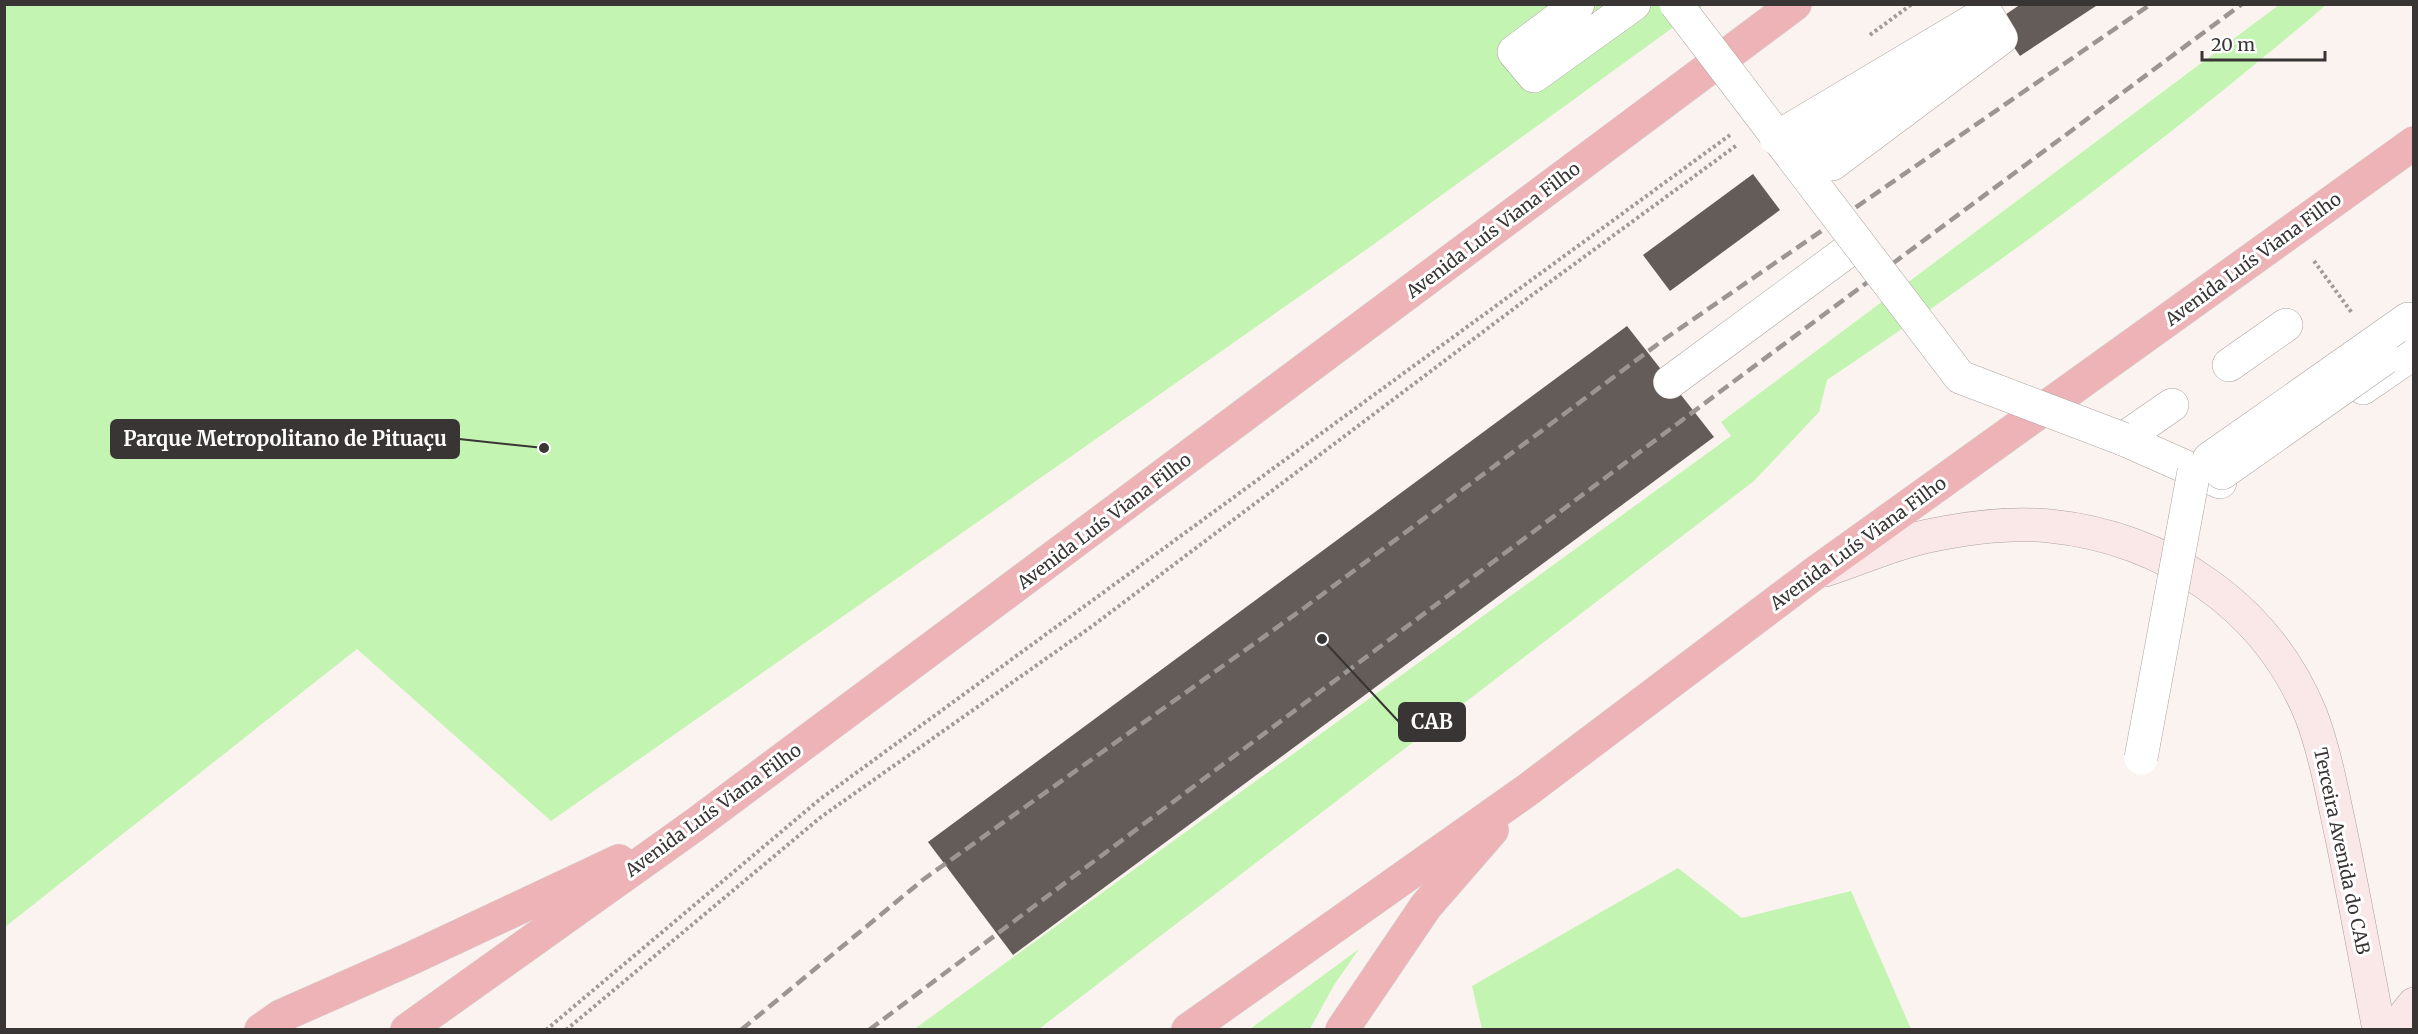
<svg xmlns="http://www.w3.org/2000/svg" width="2418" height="1034" font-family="Merriweather,serif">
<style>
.green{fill:#c4f4b2}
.building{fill:#635c58}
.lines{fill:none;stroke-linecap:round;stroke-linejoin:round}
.street-casing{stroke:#aba39f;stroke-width:34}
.secondary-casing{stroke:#aba39f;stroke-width:34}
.highway-casing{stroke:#d3d3d2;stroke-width:34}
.path{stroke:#a09a98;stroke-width:4;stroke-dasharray:3 3;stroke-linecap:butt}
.street{stroke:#fff;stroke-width:33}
.secondary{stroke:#fae8e9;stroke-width:33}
.highway{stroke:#eeb3b6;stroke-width:33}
.rail{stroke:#9b9693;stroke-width:4.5;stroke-dasharray:12 6;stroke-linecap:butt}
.street-bridge-casing{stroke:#aba39f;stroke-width:34;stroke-linecap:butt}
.street-bridge{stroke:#fff;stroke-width:33}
.labels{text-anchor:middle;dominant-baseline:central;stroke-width:6;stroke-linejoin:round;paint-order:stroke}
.street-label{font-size:18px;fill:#383534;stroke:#fff}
.leader{fill:none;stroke:#383534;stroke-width:2}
.callout-dot{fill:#383534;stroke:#fff;stroke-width:2}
.callout{fill:#383534;stroke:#383534;stroke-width:2}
.callout-label{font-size:20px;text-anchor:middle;font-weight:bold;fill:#fff}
</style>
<rect width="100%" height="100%" fill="#fbf3ef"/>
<!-- green -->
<g class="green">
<polygon points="5,5 1704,5 1370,247 551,821 357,649 5,927"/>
<path d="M2279 5H2326C2168 140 2000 264 1827 380L1819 412 1754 481 1039 1029 913 1030 1731 436 1721 422Z"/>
<polygon points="1678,868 1742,918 1851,891 1911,1029 1482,1029 1472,986"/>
<polygon points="1359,949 1334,985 1310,1029 1250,1029"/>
</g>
<!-- building -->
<g class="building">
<polygon points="2021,4 2099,4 2020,56 1996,21"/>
<polygon points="1753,174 1780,210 1670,291 1643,255"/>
<polygon points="1627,326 1714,437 1013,955 928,842"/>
</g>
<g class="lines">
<!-- street casing -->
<g class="street-casing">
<g id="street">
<polyline points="1578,4 1514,52 1534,76 1634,4"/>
<polyline points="2229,365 2286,325"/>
<polyline points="1670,382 1857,244"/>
<polyline points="2363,388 2414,353"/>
<polyline points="2123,439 2220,482"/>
<polyline points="2123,439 2172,405"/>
</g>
</g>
<!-- secondary casing -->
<g class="secondary-casing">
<g id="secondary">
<path d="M1825 570C1859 559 1894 543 1928 536 1966 528 2011 522 2050 526 2166 538 2267 607 2311 715 2326 755 2333 797 2342 838 2355 902 2367 966 2379 1030"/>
<polyline points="2393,1030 2414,1004"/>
</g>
</g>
<!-- highway casing -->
<g class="highway-casing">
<g id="highway">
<polyline points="261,1030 281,1016 412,958 619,861"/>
<polyline points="407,1030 696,824 1795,4"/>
<polyline points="1188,1030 1526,791 1815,573 2414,143"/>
<polyline points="1342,1030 1426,906 1492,830"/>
</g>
</g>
<!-- path -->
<g class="path">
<polyline points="1870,35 1912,4"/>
<polyline points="2314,261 2352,313"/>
<polyline points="546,1030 819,800 1730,135"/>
<polyline points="566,1030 821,817 1091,627 1528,298 1737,145"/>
</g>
<!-- street -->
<use href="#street" class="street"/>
<!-- secondary -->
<use href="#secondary" class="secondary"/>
<!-- highway -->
<use href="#highway" class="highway"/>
<!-- rail -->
<g class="rail">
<polyline points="741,1030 924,879 1300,611 1666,338 2151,4"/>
<polyline points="869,1030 1725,388 2242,4"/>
</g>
<!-- street-bridge casing -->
<g class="street-bridge-casing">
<g id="street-bridge">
<polyline points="1676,4 1960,377 2123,439"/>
<polyline points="1776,138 1986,13 2001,38 1832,164 1817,141 1949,53"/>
<polyline points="2385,358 2222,473 2209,459 2408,319 2414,327"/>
<polyline points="2141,758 2194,471"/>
</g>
</g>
<!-- street-bridge -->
<use href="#street-bridge" class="street-bridge"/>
</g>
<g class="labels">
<!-- street labels -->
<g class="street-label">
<text transform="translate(1493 230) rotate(-37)">Avenida Luís Viana Filho</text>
<text transform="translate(2253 259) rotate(-36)">Avenida Luís Viana Filho</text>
<text transform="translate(1104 521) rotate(-37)">Avenida Luís Viana Filho</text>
<text transform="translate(1858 543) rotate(-36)">Avenida Luís Viana Filho</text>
<text transform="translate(713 810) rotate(-36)">Avenida Luís Viana Filho</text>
<text transform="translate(2342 851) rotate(78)">Terceira Avenida do CAB</text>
</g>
</g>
<!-- callouts -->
<path class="leader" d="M544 448L459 439M1322 639L1399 722"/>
<g class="callout-dot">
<circle cx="544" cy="448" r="6"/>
<circle cx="1322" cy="639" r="6"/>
</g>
<g class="callout">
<rect x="111" y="420" width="348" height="38" rx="6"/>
<rect x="1399" y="703" width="66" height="38" rx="6"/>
</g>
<g class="callout-label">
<text x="285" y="446">Parque Metropolitano de Pituaçu</text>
<text x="1432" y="729">CAB</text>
</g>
<!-- border -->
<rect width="2418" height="1034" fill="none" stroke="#383534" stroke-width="12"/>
<!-- scale -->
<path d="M2202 51v9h123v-9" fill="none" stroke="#383534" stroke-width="3"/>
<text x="2211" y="51" font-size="18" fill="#383534" stroke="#ffffff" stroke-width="4.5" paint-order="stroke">20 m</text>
</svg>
